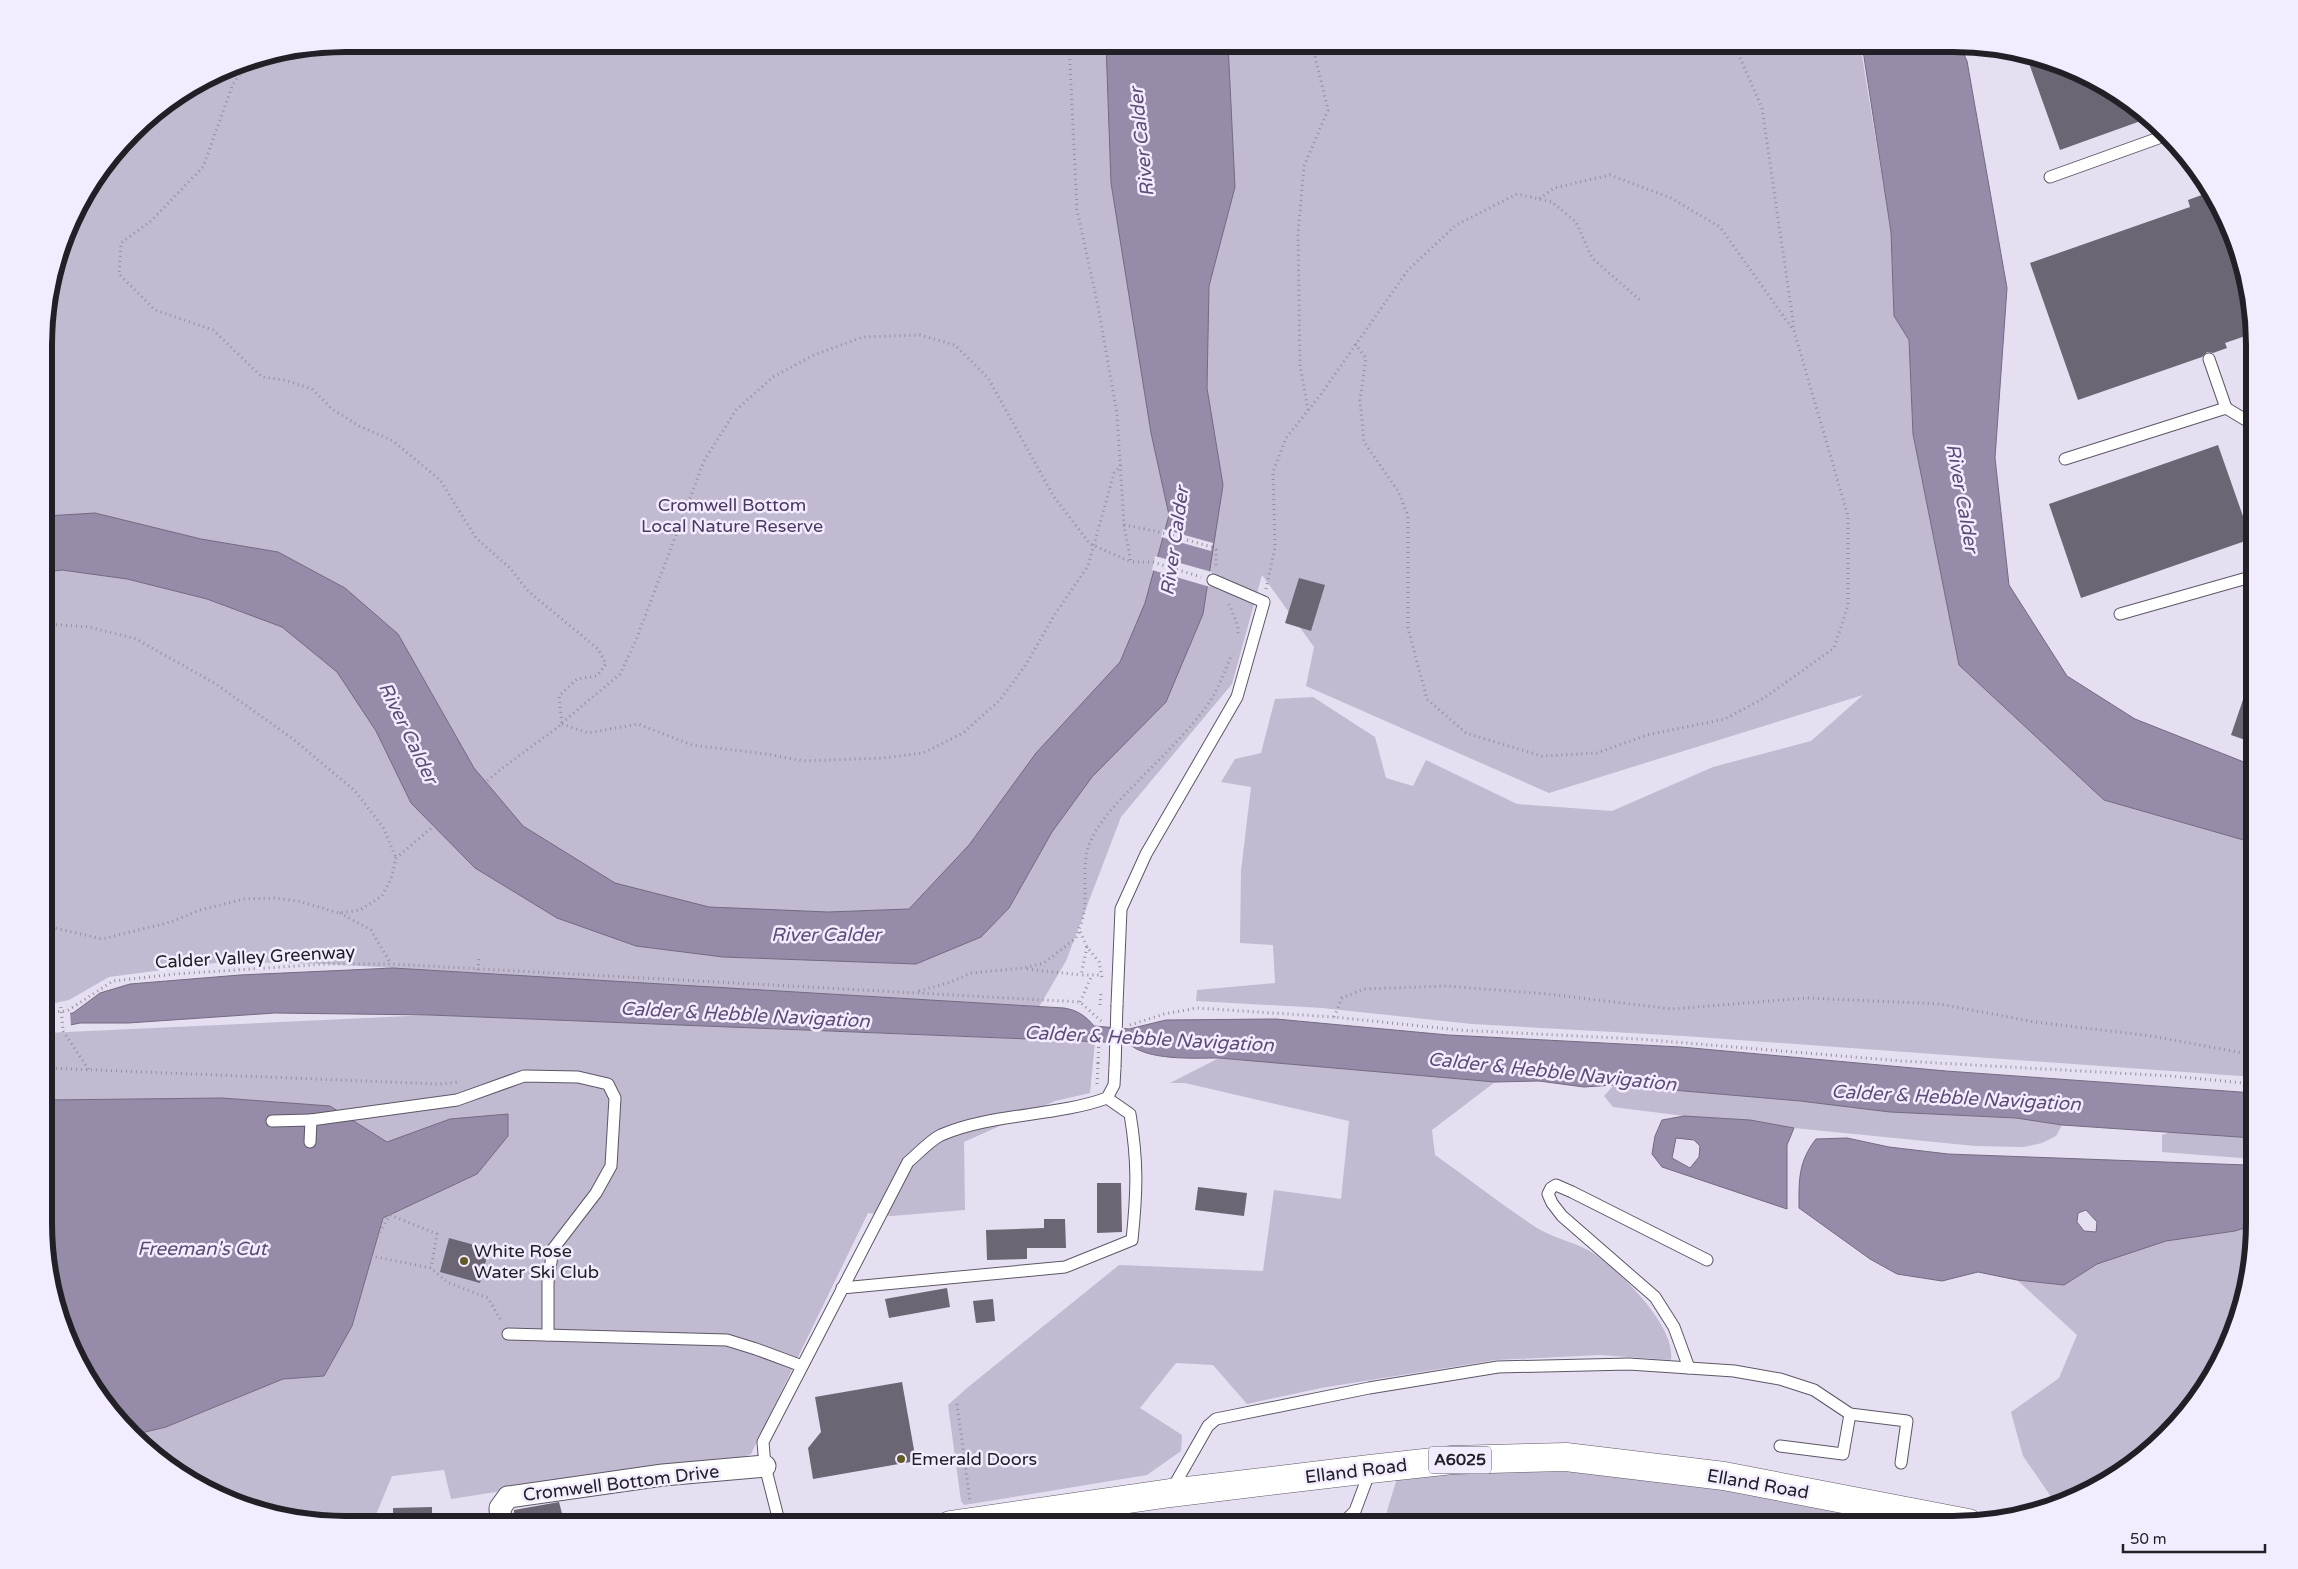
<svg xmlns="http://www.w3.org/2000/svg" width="2298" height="1569" font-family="'Varela Round',sans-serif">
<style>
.green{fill:#c2bad0}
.water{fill:#968ba8;stroke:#736b81;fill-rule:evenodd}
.pier{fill:#e6dff1}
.building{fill:#6b6574}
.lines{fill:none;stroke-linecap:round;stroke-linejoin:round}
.lane-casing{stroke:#5c5766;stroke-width:13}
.street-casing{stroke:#5c5766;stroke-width:23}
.primary-casing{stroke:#5c5766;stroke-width:29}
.path{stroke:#948f9c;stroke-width:3;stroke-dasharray:1 4;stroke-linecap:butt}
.lane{stroke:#fff;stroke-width:11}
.street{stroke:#fff;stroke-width:21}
.primary{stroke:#fff;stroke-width:28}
.lane-bridge-casing{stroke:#5c5766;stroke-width:13;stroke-linecap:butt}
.path-bridge{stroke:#948f9c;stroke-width:3;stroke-dasharray:1 4;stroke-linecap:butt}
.lane-bridge{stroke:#fff;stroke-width:11}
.poi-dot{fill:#625b28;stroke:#f3ecfe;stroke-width:2}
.labels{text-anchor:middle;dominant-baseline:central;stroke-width:5;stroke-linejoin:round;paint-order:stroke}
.shield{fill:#f3ecfe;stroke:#615d67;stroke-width:1}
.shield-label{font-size:16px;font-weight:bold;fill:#222026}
.park-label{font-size:18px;fill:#4a3762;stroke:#f3ecfe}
.street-label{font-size:18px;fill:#222026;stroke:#f3ecfe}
.poi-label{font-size:18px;fill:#222026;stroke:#f3ecfe;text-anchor:start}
.water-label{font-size:19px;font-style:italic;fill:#5e4c78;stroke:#f3ecfe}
.rim{fill:none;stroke:#222026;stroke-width:6}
</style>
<rect width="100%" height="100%" fill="#e6dff1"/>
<!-- green -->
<g class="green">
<polygon points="345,44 1860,44 1891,232 1894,316 1909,340 1913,434 1941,573 2104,800 2254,843 2254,1077 1684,1036 1472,1024 1322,1008 1196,1001 1197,990 1275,983 1273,945 1240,943 1241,871 1251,787 1221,782 1235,759 1261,753 1275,699 1313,697 1375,737 1386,778 1413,786 1426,760 1517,804 1612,811 1713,767 1811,741 1863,695 1549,793 1306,686 1314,647 1262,575 1232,684 1121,817 1066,961 1039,1007 327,964 223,962 109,977 69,1000 55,1003 46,999 46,306 75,212 146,119 230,67"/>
<polygon points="430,1015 1095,1042 1090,1093 1055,1101 964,1142 965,1210 891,1216 868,1213 751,1454 728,1463 618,1473 451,1499 444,1470 392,1476 375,1517 345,1525 326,1525 248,1509 162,1463 137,1434 166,1427 283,1379 324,1376 352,1326 383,1218 477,1174 450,1119 387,1142 330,1106 222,1098 46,1100 46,1033"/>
<path d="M1219 1058 1495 1082 1432 1130 1435 1155C1469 1179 1502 1205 1537 1228 1555 1239 1579 1243 1596 1255 1622 1274 1676 1326 1671 1360L1600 1355 1496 1360 1321 1388 1247 1404 1213 1365 1176 1363 1140 1408 1182 1435 1181 1451 1147 1475 964 1505 961 1501 948 1405 967 1388 1119 1265 1263 1271 1274 1190 1341 1199 1349 1121 1185 1083H1170Z"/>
<polygon points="1614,1085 1800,1101 1890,1112 2016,1118 2062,1125 2056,1136 2042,1143 2024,1147 1975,1146 1794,1128 1750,1120 1684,1116 1613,1107 1604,1096"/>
<polygon points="2171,1132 2254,1138 2254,1159 2162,1152 2162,1135"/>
<polygon points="2254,1225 2254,1243 2238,1321 2192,1407 2151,1451 2086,1494 2051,1507 2054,1501 2023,1456 2011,1412 2059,1378 2077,1335 2017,1280 2064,1285 2097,1264 2166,1241 2235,1231"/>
<polygon points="1566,1464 1862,1509 1873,1525 1389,1525 1387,1511 1398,1475"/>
</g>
<!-- water -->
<g class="water">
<polygon points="1106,44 1228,44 1235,187 1209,286 1207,388 1223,485 1203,614 1166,702 1092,777 1052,832 1009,908 981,937 916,964 723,957 636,946 557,918 475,868 411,803 376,731 337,672 282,627 207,599 127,579 62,570 46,572 46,516 95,513 201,539 278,552 345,588 398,634 474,768 523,826 615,883 709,907 828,912 909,909 969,845 1036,753 1120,662 1145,603 1169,515 1151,433 1111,183"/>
<polygon points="1862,44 1959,44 1967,61 2007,288 1995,458 2009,585 2067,676 2135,719 2254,766 2254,843 2104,800 1959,665 1913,434 1909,340 1894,316 1891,232"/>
<path d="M393 968 1064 1008C1077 1010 1086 1016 1094 1026L1129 1029 1166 1020 1276 1019 1448 1035 1681 1047 1946 1071 2254 1093V1138L2062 1125 2016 1118 1890 1112 1800 1101 1614 1085 1584 1087 1539 1081 1495 1082 1219 1058C1193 1058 1147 1061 1128 1043L430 1015 275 1013 128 1023H80L46 1030V1014L50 1016 73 1013 100 993 130 984 240 975Z"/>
<polygon points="222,1098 330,1106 387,1142 450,1119 508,1114 508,1136 477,1174 383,1218 352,1326 324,1376 283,1379 166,1427 137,1434 84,1374 46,1263 46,1100"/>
<path d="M1684 1116 1750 1120 1794 1128 1787 1145V1209L1662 1167 1652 1154 1655 1136 1662 1120ZM1676 1138 1694 1140 1700 1146 1699 1157 1690 1168 1672 1158Z"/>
<path d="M1847 1138 1889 1147 1948 1154 2246 1165 2254 1167V1225L2235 1231 2166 1241 2097 1264 2064 1285 2017 1280 1978 1272 1942 1281 1897 1274 1870 1259 1799 1208C1799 1180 1798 1162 1816 1139ZM2086 1210 2097 1222 2096 1232 2084 1231 2077 1222 2078 1213Z"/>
</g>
<!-- pier -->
<g class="pier">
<polygon points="1163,529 1213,543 1211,551 1161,537"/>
<polygon points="1155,556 1212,572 1210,587 1152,570"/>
<polygon points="70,1011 71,1027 55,1031 54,1013"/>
</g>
<!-- building -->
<g class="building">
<polygon points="2026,55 2050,60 2136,106 2149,118 2060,150"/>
<polygon points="2210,192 2223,212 2254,333 2225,343 2227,348 2213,353 2207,352 2202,357 2078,400 2030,263 2190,207 2188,200"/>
<polygon points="2218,445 2251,539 2081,598 2049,504"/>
<polygon points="1299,578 1325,585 1311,631 1285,623"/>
<polygon points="2251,676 2254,677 2254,743 2231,735"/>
<polygon points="1097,1183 1121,1183 1122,1232 1097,1233"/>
<polygon points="1198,1187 1247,1193 1244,1216 1195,1210"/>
<polygon points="1044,1219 1065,1219 1066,1248 1027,1248 1027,1259 987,1260 986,1230 1044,1228"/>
<polygon points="449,1238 489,1249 480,1283 440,1272"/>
<polygon points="947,1288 950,1307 889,1318 885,1299"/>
<polygon points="993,1299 995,1321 976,1323 973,1301"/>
<polygon points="902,1382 916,1461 813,1479 808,1448 821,1432 815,1397"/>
<polygon points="559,1502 565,1525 514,1525 514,1510"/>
<polygon points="432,1507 432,1525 393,1525 393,1508"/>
</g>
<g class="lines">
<!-- lane casing -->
<g class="lane-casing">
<g id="lane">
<polyline points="2050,177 2167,135"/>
<polyline points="2209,359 2226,408"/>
<polyline points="2065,459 2226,408 2254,425"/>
<polyline points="2120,614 2254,576"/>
<polyline points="1117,1005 1121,909 1146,854 1237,697 1264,602 1213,580"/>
<polyline points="272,1121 311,1120"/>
<polyline points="310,1142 311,1120 457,1100 524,1076 578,1077 608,1084 615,1098 611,1166 596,1193 553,1249 548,1282 548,1335"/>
<path d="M842 1288 1065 1267 1132 1240C1137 1192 1138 1162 1130 1114L1107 1098"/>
<polyline points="508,1334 727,1340 756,1349 802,1366"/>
<polyline points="1689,1368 1674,1327 1655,1297 1562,1216 1552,1203 1548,1194 1551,1188 1556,1185 1572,1192 1707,1260"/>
<polyline points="1780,1446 1843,1454 1850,1414"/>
<polyline points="1171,1491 1208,1426 1216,1419 1369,1388 1498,1367 1629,1364 1734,1371 1780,1379 1814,1390 1850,1414 1907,1421 1901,1463"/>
<path d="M780 1525 765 1466 763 1442 908 1162C918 1154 929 1141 941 1135 991 1113 1055 1117 1107 1098L1114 1085 1115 1067"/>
<polyline points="1326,1525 1344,1522 1355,1511 1370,1471"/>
</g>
</g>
<!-- street casing -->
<g class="street-casing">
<g id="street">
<polyline points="501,1525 500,1508 508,1497 663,1475 765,1466"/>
<polyline points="1867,1525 1877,1506"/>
</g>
</g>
<!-- primary casing -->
<g class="primary-casing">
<polyline id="primary" points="950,1525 1170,1493 1370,1469 1452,1460 1566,1457 1724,1476 1968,1523"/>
</g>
<!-- path -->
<g class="path">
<polyline points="1069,44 1077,210 1098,306 1117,414 1124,525 1131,562 1153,562 1201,577"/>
<polyline points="1734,44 1762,108 1794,328"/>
<polyline points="1355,344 1366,358 1360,400 1364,442 1398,491 1408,516 1408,628 1427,699 1466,733 1542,756 1597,753 1647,735 1725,719 1764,698 1834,648 1848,605 1848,516 1794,331 1720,227 1671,198 1610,175 1554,188 1539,199"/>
<polyline points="1308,410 1300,365 1298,234 1304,166 1328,110 1312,44"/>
<polyline points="1124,525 1155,531 1212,547 1216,550 1216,566"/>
<polyline points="1266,589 1275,547 1273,472 1286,438 1321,394 1408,270 1456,225 1517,194 1552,202 1576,222 1592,258 1641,301"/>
<polyline points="1229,604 1238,626 1238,634"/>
<polyline points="46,624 89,627 136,639 216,684 293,739 354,790 383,827 396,858"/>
<polyline points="562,723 620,674 636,640 704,461 736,410 773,377 814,355 863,337 920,335 955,345 988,378 1054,497 1090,544 1131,562"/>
<polyline points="562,724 588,733 638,724 692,745 767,754 803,761 883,758 923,753 963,733 1000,700 1025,666 1055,614 1088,566 1114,473 1121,465"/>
<polyline points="340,913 371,930 391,964"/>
<polyline points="46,926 102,939 171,922 200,910 244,899 275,898 298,901 339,913 360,910 382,896 391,879 396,858 500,770 562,724 559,696 577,679 597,676 606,664 598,649 528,591 510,568 476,538 440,480 393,441 359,426 332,409 312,389 284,380 262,377 213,330 155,310 119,274 121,243 152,220 203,167 233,84 248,63"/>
<polyline points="1087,947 1081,975 1102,975"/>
<polyline points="1027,969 1081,975"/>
<polyline points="478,970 479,958"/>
<path d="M1102 977 1099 962 1087 947 1079 929C1092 901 1078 868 1091 840 1103 815 1125 795 1144 775 1164 755 1185 734 1203 711 1216 696 1224 672 1232 654"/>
<polyline points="919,991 951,982 971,973 1023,968 1044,963 1076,938 1079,930"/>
<polyline points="1080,1002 1092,975"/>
<polyline points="46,1007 49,1012 67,1011 113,981 175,974 327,964 391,964 1080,1002 1101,1021"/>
<polyline points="1334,1017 1342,998 1364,989 1447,986 1547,994 1672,1009 1807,998 1940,1004 2035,1022 2151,1036 2254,1055"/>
<polyline points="1130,1025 1164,1014 1197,1008 1334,1017 1459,1030 1638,1039 1902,1061 2171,1076 2254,1084"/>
<polyline points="63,1031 89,1070"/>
<polyline points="46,1068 439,1084 458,1082"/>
<polyline points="1097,1084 1098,1063"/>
<polyline points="280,1140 297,1141"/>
<polyline points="323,1143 382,1149 390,1215 357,1270 346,1320"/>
<polyline points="390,1215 437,1234 431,1268"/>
<polyline points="366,1255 431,1268 447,1282 488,1298 502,1322"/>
<polyline points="957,1404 970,1501"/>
</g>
<!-- lane -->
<use href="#lane" class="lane"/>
<!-- street -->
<use href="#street" class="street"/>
<!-- primary -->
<use href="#primary" class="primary"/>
<!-- lane-bridge casing -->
<g class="lane-bridge-casing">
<polyline id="lane-bridge" points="1115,1067 1117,1005"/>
</g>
<!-- path-bridge -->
<g class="path-bridge">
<polyline points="1100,1005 1101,992"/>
<polyline points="61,1007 63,1031"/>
<polyline points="1098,1063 1099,1039"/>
</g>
<!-- lane-bridge -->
<use href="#lane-bridge" class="lane-bridge"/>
</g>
<!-- markers -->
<g class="poi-dot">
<circle cx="464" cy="1261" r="5"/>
<circle cx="901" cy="1459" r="5"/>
</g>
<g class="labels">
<!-- shield labels -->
<rect class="shield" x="1429" y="1446.5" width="62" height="27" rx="4"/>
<g class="shield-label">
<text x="1460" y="1460">A6025</text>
</g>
<!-- park labels -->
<g class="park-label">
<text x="732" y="505">Cromwell Bottom<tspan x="732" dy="21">Local Nature Reserve</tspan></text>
</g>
<!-- street labels -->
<g class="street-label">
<text transform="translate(255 957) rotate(-3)">Calder Valley Greenway</text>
<text transform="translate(1356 1471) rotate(-7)">Elland Road</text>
<text transform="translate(621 1483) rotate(-7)">Cromwell Bottom Drive</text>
<text transform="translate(1758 1484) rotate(10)">Elland Road</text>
</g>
<!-- poi labels -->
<g class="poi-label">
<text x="474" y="1251">White Rose<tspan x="474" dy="21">Water Ski Club</tspan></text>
<text x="911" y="1459">Emerald Doors</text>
</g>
<!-- water labels -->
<g class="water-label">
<text transform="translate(1142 142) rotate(-96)">River Calder</text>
<text transform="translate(1962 498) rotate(80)">River Calder</text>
<text transform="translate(1175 541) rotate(-82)">River Calder</text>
<text transform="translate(408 733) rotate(64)">River Calder</text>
<text x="826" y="935">River Calder</text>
<text transform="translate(745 1015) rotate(3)">Calder &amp; Hebble Navigation</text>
<text transform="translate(1149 1039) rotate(3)">Calder &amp; Hebble Navigation</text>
<text transform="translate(1552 1072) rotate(6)">Calder &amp; Hebble Navigation</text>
<text transform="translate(1956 1098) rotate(3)">Calder &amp; Hebble Navigation</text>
<text x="202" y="1249">Freeman's Cut</text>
</g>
</g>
<!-- crop -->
<path d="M0 0H2298V1569H0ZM345 52H1953A293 293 0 0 1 2246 345V1223A293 293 0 0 1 1953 1516H345A293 293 0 0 1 52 1223V345A293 293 0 0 1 345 52Z" fill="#f3ecfe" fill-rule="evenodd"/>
<path class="rim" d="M345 52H1953A293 293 0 0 1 2246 345V1223A293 293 0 0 1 1953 1516H345A293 293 0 0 1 52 1223V345A293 293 0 0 1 345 52Z"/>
<!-- scale -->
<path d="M2123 1544v8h142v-8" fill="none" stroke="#222026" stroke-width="2.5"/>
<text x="2130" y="1544" font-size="15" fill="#222026" stroke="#f3ecfe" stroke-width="4" paint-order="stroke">50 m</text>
</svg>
